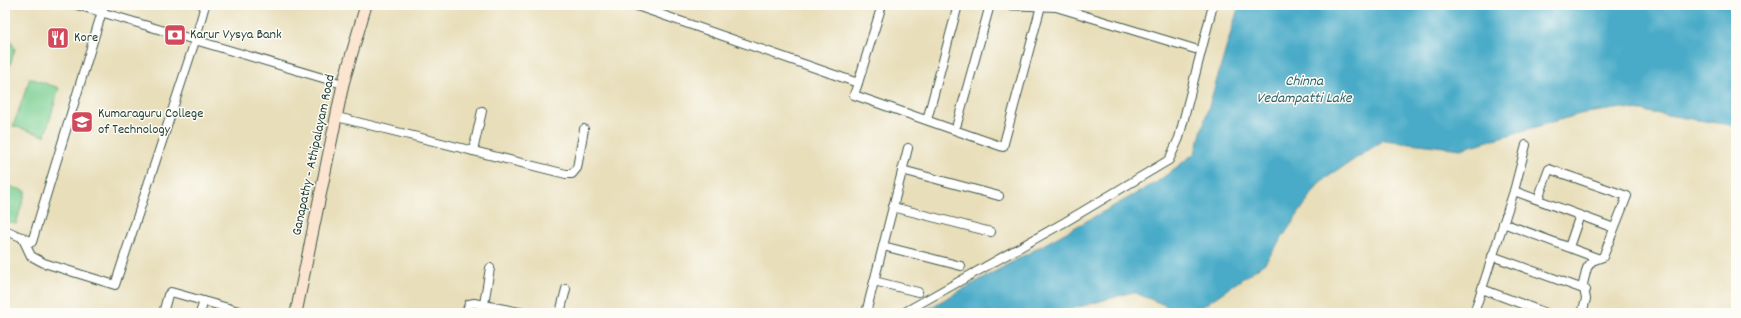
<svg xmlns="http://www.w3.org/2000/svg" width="1741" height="318" font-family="Dekko,sans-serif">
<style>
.green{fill:#7ccf92;stroke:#4e8663}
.water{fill:#49abc8;stroke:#34747e}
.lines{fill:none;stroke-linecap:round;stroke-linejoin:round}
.minor-casing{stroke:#3d5548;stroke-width:10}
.secondary-casing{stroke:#3d5548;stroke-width:13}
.minor{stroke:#fff;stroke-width:8}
.secondary{stroke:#fce5d0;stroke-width:11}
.labels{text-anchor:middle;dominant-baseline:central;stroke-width:3;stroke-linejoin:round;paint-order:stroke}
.poi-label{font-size:14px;fill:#1f3d34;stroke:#fdfcf7;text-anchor:start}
.street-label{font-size:14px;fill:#1f3d34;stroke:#fdfcf7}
.water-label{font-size:15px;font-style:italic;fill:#2e6468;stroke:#fdfcf7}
</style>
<rect width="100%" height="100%" fill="#fdfcf7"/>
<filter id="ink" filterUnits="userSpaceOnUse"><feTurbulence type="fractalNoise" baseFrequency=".025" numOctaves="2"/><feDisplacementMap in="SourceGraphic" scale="8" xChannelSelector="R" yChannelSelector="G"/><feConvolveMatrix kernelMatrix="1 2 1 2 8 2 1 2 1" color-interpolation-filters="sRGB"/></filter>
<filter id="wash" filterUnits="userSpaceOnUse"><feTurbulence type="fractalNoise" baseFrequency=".012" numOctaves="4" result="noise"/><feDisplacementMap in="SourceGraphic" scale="16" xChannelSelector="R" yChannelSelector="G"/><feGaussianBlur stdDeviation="0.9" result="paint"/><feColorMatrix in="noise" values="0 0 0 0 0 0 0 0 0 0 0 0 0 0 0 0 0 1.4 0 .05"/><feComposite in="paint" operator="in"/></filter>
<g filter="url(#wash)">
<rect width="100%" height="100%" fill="#e8deba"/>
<!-- green -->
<g class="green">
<polygon points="5,31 15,49 5,80"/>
<polygon points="30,78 59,88 45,136 13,126"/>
<polygon points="5,185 26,191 16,224 5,221"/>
</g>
<!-- water -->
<polygon class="water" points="1239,5 1736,5 1736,126 1622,108 1580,114 1461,149 1384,140 1320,182 1265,263 1193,313 1184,313 1133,292 1061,312 920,313 1157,182 1195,153"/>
</g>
<g filter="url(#ink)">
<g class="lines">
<!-- minor casing -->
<g class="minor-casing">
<g id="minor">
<polyline points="77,5 343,84"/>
<polyline points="634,5 858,83 882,5"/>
<polyline points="1006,5 1056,7 1195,49"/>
<polyline points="858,83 854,95 1003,147 1041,6"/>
<polyline points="337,117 566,174 572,174 577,168 584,129"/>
<polyline points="927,120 958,5"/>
<polyline points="957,124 990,5"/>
<polyline points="473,151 482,111"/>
<polyline points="902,170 999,196"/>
<polyline points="1514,191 1614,228"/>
<polyline points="1538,199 1549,169 1627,196 1603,257 1592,261 1587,268 1583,284 1586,299 1582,313"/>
<polyline points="893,207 991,232"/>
<polyline points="1503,223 1597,258"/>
<polyline points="5,230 32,242 104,5"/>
<polyline points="22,237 31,256 44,263 115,285 195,41 205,5"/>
<polyline points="883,246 961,266"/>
<polyline points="1569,247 1580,215"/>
<polyline points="1492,256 1586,290"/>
<polyline points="874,281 918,292"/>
<polyline points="1482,289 1546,313"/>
<polyline points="484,304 490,268"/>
<polyline points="163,313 168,295 171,292 246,313"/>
<polyline points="200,313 204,301"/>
<polyline points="466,313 469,304 474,303 524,313"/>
<polyline points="560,313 566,289"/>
<polyline points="866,313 908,148"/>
<polyline points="903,313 1065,222 1169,160 1179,138 1213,5"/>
<polyline points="1474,313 1514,191 1526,145"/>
</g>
</g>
<!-- secondary casing -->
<g class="secondary-casing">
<polyline id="secondary" points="296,313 343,84 366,5"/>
</g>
<!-- minor -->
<use href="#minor" class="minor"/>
<!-- secondary -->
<use href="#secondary" class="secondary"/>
</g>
</g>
<!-- icons -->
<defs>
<g id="bank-square" transform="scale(1.15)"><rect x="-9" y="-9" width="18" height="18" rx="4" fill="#d1495b" stroke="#fdfcf7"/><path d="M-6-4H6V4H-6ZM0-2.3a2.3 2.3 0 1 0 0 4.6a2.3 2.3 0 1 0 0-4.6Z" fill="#fff"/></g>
<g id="restaurant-square" transform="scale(1.15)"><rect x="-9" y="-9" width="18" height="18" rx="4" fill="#d1495b" stroke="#fdfcf7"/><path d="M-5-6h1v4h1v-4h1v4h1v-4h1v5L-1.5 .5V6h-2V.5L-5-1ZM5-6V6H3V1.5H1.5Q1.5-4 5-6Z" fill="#fff"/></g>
<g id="university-square" transform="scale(1.15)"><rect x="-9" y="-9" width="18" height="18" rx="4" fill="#d1495b" stroke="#fdfcf7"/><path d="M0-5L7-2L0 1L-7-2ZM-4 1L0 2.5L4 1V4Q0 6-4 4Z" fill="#fff"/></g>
</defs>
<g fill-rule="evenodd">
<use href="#bank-square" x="175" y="35"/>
<use href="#restaurant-square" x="58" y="38"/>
<use href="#university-square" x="82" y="122"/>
</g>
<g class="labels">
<!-- poi labels -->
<g class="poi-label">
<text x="190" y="35">Karur Vysya Bank</text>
<text x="74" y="38">Kore</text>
<text x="98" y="114">Kumaraguru College<tspan x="98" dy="16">of Technology</tspan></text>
</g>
<!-- street labels -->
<g class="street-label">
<text transform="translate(314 155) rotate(-78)">Ganapathy - Athipalayam Road</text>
</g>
<!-- water labels -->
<g class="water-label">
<text x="1304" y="82">Chinna<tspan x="1304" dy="17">Vedampatti Lake</tspan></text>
</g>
</g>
<!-- margin -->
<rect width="1741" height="318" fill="none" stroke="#fdfcf7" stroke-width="20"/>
</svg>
